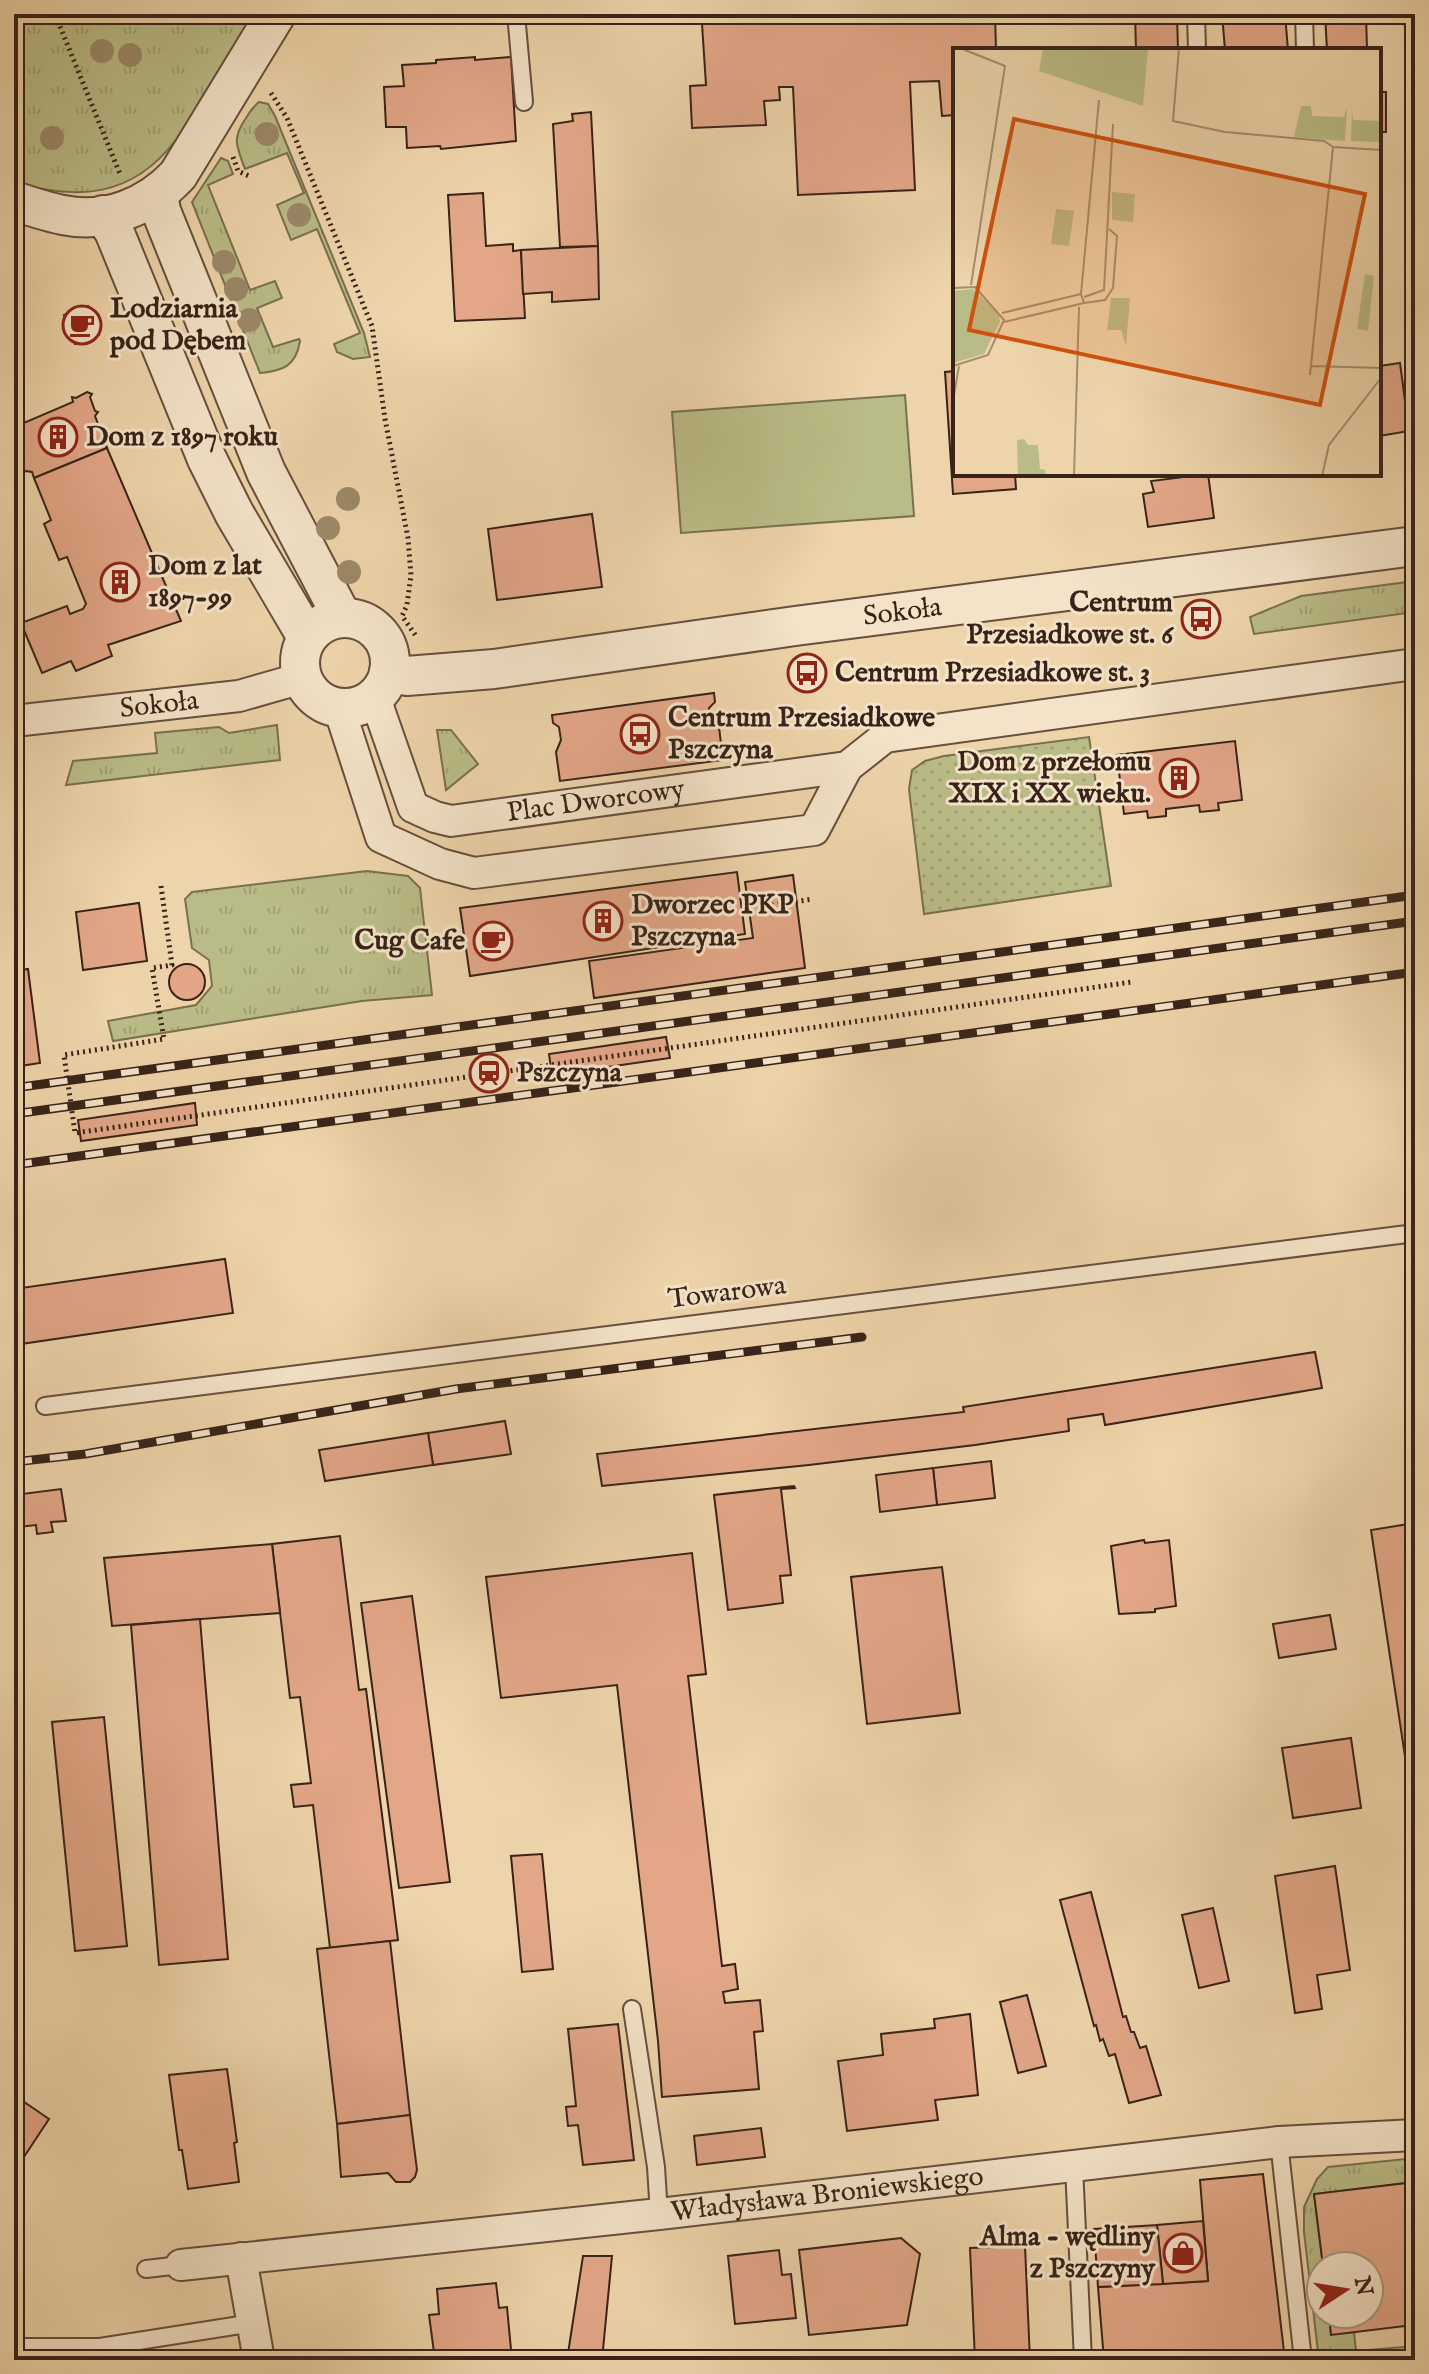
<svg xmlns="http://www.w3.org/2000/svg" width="1429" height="2374" font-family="'IM FELL English',serif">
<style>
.grass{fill:url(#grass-tufts);stroke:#797050;stroke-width:2}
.garden{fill:url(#garden-dots);stroke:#797050;stroke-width:2}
.pitch{fill:#babc87;stroke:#797050;stroke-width:2}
.building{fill:#e3a788;stroke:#382319;stroke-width:2}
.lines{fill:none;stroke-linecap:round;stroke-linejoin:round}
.service-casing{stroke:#664f3d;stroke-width:20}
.minor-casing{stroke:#664f3d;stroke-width:34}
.tertiary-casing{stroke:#664f3d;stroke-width:42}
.path{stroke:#382319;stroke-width:5;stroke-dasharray:2 4;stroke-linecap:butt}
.service{stroke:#f4e3c8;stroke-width:16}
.minor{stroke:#f4e3c8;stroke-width:30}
.tertiary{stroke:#f4e3c8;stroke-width:38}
.rail-casing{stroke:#382319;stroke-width:9}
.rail{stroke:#f4e3c8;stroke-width:6;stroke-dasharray:18;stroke-linecap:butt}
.tree{fill:#9c8869}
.labels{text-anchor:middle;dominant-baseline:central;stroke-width:6;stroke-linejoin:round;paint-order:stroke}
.poi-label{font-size:28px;font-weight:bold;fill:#382319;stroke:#f4e3c8;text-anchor:start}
.street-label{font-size:28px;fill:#382319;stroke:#f4e3c8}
.inset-road{fill:none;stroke:#a58d70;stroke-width:2}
.view{fill:#ce510e;fill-opacity:0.15;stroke:#ce510e;stroke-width:4}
.inset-edge{fill:none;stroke:#382319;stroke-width:4}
</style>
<defs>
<pattern id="grass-tufts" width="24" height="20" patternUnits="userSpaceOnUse" patternTransform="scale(2)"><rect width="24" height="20" fill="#babc87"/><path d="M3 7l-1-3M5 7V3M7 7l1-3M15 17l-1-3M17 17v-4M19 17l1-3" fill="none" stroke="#a1a174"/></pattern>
<pattern id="garden-dots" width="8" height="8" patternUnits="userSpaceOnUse" patternTransform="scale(2)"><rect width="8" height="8" fill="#babc87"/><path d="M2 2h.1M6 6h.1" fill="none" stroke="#a1a174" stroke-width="1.8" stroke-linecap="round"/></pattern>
</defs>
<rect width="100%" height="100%" fill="#eed4aa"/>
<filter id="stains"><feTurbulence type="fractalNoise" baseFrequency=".0025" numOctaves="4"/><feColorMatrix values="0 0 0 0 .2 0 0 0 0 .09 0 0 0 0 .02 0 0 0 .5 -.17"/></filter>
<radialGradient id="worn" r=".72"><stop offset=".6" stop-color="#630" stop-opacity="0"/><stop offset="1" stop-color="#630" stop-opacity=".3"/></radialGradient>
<!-- grass -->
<g class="grass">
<path d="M14 14H253C236 42 218 71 201 99 193 113 185 128 175 141 132 197 78 201 14 182Z"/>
<path d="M259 102 268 104 275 116 364 333 370 357 353 359 337 352 334 344 360 333 317 229 291 240 277 205 304 193 287 153 245 169C237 146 231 140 246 118 250 111 253 107 259 102Z"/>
<path d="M221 158 228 161 233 174 208 185 250 290 275 281 282 298 257 308 273 347 299 339 300 341C296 366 283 371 260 373L192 202Z"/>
<polygon points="1415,581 1415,612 1254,634 1250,617 1301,596"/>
<polygon points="277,725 280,760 66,785 73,761 157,753 155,733 219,727 229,733"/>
<polygon points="437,730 451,730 478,764 446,790"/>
<polygon points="367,871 408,876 420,888 432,995 362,1001 113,1041 108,1021 196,1005 212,986 209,960 192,948 185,899 192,892"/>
<polygon points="1415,2158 1415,2182 1314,2194 1323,2266 1321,2266 1321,2314 1329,2314 1331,2334 1354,2332 1356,2351 1415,2346 1415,2360 1319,2360 1304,2232 1304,2207 1317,2179 1328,2167"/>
</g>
<!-- garden -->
<polygon class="garden" points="1089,737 1111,886 924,914 909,789 912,770 925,761 944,756"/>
<!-- pitch -->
<polygon class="pitch" points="905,395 914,516 681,533 672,412"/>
<!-- building -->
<g class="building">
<polygon points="995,14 996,50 955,50 955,115 942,116 939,81 910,82 915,190 798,195 793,87 779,87 780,100 764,101 766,125 692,128 690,86 706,85 702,24 746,22 746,24 830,21 830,19 952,17 952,15"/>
<polygon points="1135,14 1177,14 1178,50 1128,50 1136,49"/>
<polygon points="1222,14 1285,14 1288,50 1225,50"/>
<polygon points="1325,14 1366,14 1367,50 1327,50"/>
<polygon points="1404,14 1415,14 1415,45 1406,45"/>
<polygon points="475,57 475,60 511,57 516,141 441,149 440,146 407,148 406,127 386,127 384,87 404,86 402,65 436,63 436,60"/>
<rect x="1379" y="92" width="7" height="40"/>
<polygon points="591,112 598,246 560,247 553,124 573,121 572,114"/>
<polygon points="483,193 486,246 513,244 513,251 521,250 525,318 455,321 448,195"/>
<polygon points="598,246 599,299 552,302 552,292 523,294 521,250"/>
<polygon points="88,306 99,335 75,344 64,315"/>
<polygon points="1400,363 1409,431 1379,436 1379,366"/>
<polygon points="955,371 955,474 1015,474 1016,489 953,494 945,372"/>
<polygon points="87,392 92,394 90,397 95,411 98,412 95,416 107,448 34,478 32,472 26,471 14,478 17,486 14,487 14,418 17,426 73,402 72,397 76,398"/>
<polygon points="107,448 181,621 108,645 112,656 76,671 71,661 42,673 21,623 67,606 70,614 83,609 86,604 67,557 59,560 44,524 51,520 34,478"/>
<polygon points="1208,474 1214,518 1148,527 1143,494 1154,492 1151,481"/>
<polygon points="592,514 602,587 497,600 488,529"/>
<polygon points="714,693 715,702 709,708 711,720 718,719 723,760 560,781 556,752 561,740 559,727 553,723 552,715"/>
<polygon points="1235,741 1242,800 1218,803 1219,810 1200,812 1199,805 1166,809 1166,816 1148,818 1147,811 1124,814 1117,755"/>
<polygon points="737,872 745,934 470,976 460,908"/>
<polygon points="793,875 805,968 594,998 589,961 753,938 745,882"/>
<polygon points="139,903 147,961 83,970 76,912"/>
<circle cx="187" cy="982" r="18"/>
<polygon points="28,969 40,1063 14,1067 14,971"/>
<polygon points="666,1037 670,1058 552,1075 549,1054"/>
<polygon points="195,1103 197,1125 81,1141 78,1120"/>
<polygon points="225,1259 233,1313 14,1345 14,1289"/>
<polygon points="1315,1352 1322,1388 1105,1425 1103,1414 1068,1419 1069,1431 975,1445 809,1465 602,1486 597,1454 964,1412 963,1407"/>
<polygon points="505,1421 511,1454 433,1465 428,1433"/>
<polygon points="428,1433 433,1465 325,1481 319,1450"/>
<polygon points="991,1461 995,1498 937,1505 933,1468"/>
<polygon points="933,1468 937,1505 880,1512 876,1475"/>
<polygon points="794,1486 795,1488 781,1489 791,1575 780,1576 783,1603 728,1610 714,1495"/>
<polygon points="61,1489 66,1521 51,1522 53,1532 37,1534 36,1525 19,1527 14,1495"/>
<polygon points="1415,1523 1415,1823 1371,1530"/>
<polygon points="340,1536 359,1690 366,1689 398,1940 330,1948 313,1805 294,1807 291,1785 311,1783 300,1697 290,1698 272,1544"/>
<polygon points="1144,1540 1145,1543 1169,1540 1176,1606 1155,1609 1155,1612 1119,1614 1111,1546"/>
<polygon points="272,1544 280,1613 112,1626 104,1558"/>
<polygon points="692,1553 706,1674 688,1676 722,1966 735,1964 738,1989 723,1992 725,2003 760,2000 763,2031 754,2032 759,2089 662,2097 658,2041 617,1685 501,1698 486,1577"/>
<polygon points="942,1567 960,1713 867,1724 851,1577"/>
<polygon points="412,1596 450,1882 399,1888 361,1603"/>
<polygon points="1330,1615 1336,1649 1279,1658 1273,1624"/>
<polygon points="200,1619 228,1959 159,1965 131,1625"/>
<polygon points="104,1717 127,1946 75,1951 52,1722"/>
<polygon points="1351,1738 1361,1808 1293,1818 1282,1748"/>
<polygon points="542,1854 553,1969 522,1972 511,1856"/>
<polygon points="1335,1866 1350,1970 1317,1975 1322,2009 1295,2013 1275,1876"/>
<polygon points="1091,1892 1123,2017 1126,2016 1131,2032 1134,2032 1140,2048 1146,2046 1161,2095 1129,2103 1115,2054 1109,2056 1103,2039 1100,2041 1096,2025 1094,2026 1060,1900"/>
<polygon points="1213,1908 1229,1981 1199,1988 1182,1915"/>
<polygon points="390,1941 410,2115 337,2124 317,1949"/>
<polygon points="1027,1995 1046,2066 1018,2073 1000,2002"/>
<polygon points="970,2014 978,2095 935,2100 938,2120 847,2131 838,2061 883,2055 881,2034 935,2028 934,2019"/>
<polygon points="618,2024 634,2160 583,2165 578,2125 568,2126 566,2107 576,2106 568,2029"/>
<polygon points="227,2069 237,2142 234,2143 239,2182 188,2189 182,2150 179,2150 169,2075"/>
<polygon points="14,2095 49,2119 14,2172"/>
<polygon points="410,2115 417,2170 415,2177 410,2182 396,2182 388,2173 341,2177 337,2124"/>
<polygon points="761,2128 765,2157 697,2165 694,2136"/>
<polygon points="1263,2174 1285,2360 1104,2360 1098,2287 1208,2281 1200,2180"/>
<polygon points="1415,2182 1415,2322 1413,2325 1331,2335 1329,2314 1369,2314 1369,2266 1323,2266 1314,2194"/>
<polygon points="1203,2221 1208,2281 1163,2284 1157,2225"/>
<polygon points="1157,2225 1163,2284 1098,2287 1094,2229"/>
<polygon points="901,2238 920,2254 907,2325 809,2335 799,2250"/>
<polygon points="1025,2246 1030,2360 975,2360 970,2248"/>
<polygon points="779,2250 782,2275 791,2274 796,2318 735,2324 728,2256"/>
<polygon points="583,2256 612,2256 602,2360 567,2360"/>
<polygon points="496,2283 499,2308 507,2307 512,2360 435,2360 429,2315 439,2314 437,2289"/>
</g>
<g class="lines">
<!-- service casing -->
<g class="service-casing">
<g id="service">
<polyline points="516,14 524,102"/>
<polyline points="1196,14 1197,50"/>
<polyline points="1304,14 1305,50"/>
<polyline points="45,1406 1415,1233"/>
<polyline points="632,2009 656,2167 659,2214"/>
<polyline points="1279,2142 1303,2360"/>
<polyline points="1074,2167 1083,2360"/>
<polyline points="146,2269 181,2265"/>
<polyline points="14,2344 23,2347 100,2347 253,2323"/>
</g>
</g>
<!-- minor casing -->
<g class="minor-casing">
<g id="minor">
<path id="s1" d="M375 698 413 807 435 817 451 821 847 767 885 737 1415 664"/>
<polyline points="339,708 381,837 440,864 474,873 814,830 847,767"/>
<path id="s2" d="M14 721 239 696 302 678"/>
<polyline points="241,2258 259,2360"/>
<path id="s3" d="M181 2265 659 2214 1279 2142 1415 2135"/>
</g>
</g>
<!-- tertiary casing -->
<g class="tertiary-casing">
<g id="tertiary">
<polyline points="158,194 161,211 266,472 342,617"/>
<path d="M14 201C30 206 47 212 63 215 107 224 149 206 178 175L276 14"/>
<polyline points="103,215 114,231 207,459 234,513 307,637"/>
<circle cx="345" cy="663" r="45"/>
<path id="s4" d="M389 672 407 676 494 669 795 626 1415 546"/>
</g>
</g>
<!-- path -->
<g class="path">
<polyline points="40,14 59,24 120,174"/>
<polyline points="55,14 59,24 67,14"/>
<polyline points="271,93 287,118 372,326 385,419 408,538 411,575 407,605 402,616 416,636"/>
<polyline points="233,157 238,171 251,177"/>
<polyline points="161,886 172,965 152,968 164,1039 64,1055 75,1133 1132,982"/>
<polyline points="760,907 813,899"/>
</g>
<!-- service -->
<use href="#service" class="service"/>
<!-- minor -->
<use href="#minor" class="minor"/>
<!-- tertiary -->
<use href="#tertiary" class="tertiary"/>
<!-- rail casing -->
<g class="rail-casing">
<g id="rail">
<polyline points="14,1088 1415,895"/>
<polyline points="14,1114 1415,921"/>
<polyline points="14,1165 1415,972"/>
<polyline points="14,1462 85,1454 456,1389 862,1337"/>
</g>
</g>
<!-- rail -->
<use href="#rail" class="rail"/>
</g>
<!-- trees -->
<g class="tree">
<circle cx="102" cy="51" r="12"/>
<circle cx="130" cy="55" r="12"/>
<circle cx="267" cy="134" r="12"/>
<circle cx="52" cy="138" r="12"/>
<circle cx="299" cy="215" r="12"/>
<circle cx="224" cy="262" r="12"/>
<circle cx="236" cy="289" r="12"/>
<circle cx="249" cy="320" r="12"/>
<circle cx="348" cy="499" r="12"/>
<circle cx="328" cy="528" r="12"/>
<circle cx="349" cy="572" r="12"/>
</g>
<!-- icons -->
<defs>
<g id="cafe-ring" transform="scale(2)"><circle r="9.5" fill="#f4e3c8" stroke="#8f2418" stroke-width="1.5"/><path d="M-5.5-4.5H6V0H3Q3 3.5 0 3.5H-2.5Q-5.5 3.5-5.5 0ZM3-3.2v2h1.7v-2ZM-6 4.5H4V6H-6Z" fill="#8f2418"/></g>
<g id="building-ring" transform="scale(2)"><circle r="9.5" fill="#f4e3c8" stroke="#8f2418" stroke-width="1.5"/><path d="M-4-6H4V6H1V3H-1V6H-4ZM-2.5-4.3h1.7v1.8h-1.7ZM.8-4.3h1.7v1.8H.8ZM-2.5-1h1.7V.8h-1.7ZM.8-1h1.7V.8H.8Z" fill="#8f2418"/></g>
<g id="bus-ring" transform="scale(2)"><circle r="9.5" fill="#f4e3c8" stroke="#8f2418" stroke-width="1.5"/><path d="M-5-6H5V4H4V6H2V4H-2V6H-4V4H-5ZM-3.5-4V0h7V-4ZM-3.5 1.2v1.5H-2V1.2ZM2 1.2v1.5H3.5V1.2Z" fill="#8f2418"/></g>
<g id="station-ring" transform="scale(2)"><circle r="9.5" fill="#f4e3c8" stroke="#8f2418" stroke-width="1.5"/><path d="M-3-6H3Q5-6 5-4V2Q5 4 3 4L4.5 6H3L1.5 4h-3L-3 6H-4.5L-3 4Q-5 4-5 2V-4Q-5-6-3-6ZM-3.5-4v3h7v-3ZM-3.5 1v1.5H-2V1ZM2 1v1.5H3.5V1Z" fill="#8f2418"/></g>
<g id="shop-ring" transform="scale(2)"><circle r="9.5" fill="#f4e3c8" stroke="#8f2418" stroke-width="1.5"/><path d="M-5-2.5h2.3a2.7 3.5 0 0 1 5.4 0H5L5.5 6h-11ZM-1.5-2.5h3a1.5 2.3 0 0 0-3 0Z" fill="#8f2418"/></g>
</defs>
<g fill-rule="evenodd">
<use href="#cafe-ring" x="82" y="325"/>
<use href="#building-ring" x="58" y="437"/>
<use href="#building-ring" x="120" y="582"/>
<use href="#bus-ring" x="1201" y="619"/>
<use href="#bus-ring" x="807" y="673"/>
<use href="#bus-ring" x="640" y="734"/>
<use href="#building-ring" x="1179" y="778"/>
<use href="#building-ring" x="603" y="921"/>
<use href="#cafe-ring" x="493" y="941"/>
<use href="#station-ring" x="489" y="1073"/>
<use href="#shop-ring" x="1183" y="2253"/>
</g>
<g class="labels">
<!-- poi labels -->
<g class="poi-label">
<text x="110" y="309">Lodziarnia<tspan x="110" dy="32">pod Dębem</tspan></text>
<text x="86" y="437">Dom z 1897 roku</text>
<text x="148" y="566">Dom z lat<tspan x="148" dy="32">1897-99</tspan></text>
<text x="1173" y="603" text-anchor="end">Centrum<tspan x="1173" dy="32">Przesiadkowe st. 6</tspan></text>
<text x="835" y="673">Centrum Przesiadkowe st. 3</text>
<text x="668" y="718">Centrum Przesiadkowe<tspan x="668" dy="32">Pszczyna</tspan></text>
<text x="1151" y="762" text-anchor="end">Dom z przełomu<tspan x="1151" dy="32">XIX i XX wieku.</tspan></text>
<text x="631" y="905">Dworzec PKP<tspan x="631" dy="32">Pszczyna</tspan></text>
<text x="465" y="941" text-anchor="end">Cug Cafe</text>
<text x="517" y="1073">Pszczyna</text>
<text x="1155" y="2237" text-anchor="end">Alma - wędliny<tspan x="1155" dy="32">z Pszczyny</tspan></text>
</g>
<!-- street labels -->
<g class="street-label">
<text stroke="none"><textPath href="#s4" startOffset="518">Sokoła</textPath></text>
<text stroke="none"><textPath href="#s2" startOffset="146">Sokoła</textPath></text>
<text stroke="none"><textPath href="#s1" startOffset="302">Plac Dworcowy</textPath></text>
<text transform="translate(727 1293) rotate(-7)">Towarowa</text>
<text stroke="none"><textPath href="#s3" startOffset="650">Władysława Broniewskiego</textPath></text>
</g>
</g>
<!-- overview -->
<g transform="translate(953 48)">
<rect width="428" height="428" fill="#eed4aa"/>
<path d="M348 58H358L359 68 391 69 394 60 392 93 341 89ZM399 64 400 72 428 73 427 94 398 93ZM412 226 421 228 415 283 404 281ZM20 241 46 266 47 274 31 306 0 315V243ZM158 250H177L173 298 168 282H154ZM71 391 75 397H85L87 421 92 422 93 428H65L64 392Z" fill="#babc87"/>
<path d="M90 0H195L190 58 86 23Z" fill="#babc87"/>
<path d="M159 144 182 146 180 174 159 172Z" fill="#babc87"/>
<path d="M103 161 121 163 116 198 98 196Z" fill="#babc87"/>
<path class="inset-road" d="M7 0 52 18 18 237M226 0 220 73 272 84 371 93 380 99M380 99 428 102M0 240 22 239 51 272 35 307 0 318M131 249 151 242 160 76M131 255 152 252 160 240 164 188 156 181M49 265 128 246M51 274 131 255 128 246 146 52M358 318 428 320M357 327 380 99M0 353 6 318M121 428 126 259M369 428 376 397 428 330"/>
<path class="view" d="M61 71 412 146 367 357 16 282Z"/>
<rect width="428" height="428" class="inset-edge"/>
</g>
<!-- margin -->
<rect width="1429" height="2374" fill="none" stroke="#eed4aa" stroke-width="48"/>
<rect x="16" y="16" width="1397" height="2342" fill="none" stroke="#382319" stroke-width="4"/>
<rect x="24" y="24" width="1381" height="2326" fill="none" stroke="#382319" stroke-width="2"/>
<!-- north arrow -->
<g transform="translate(1345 2290) rotate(78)"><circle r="38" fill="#f4e3c8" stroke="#a99682" stroke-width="2"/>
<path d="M0-6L14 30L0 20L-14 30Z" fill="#8f2418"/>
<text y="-12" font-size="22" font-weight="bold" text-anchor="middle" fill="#382319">N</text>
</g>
<rect width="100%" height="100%" filter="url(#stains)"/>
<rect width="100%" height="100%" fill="url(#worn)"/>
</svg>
